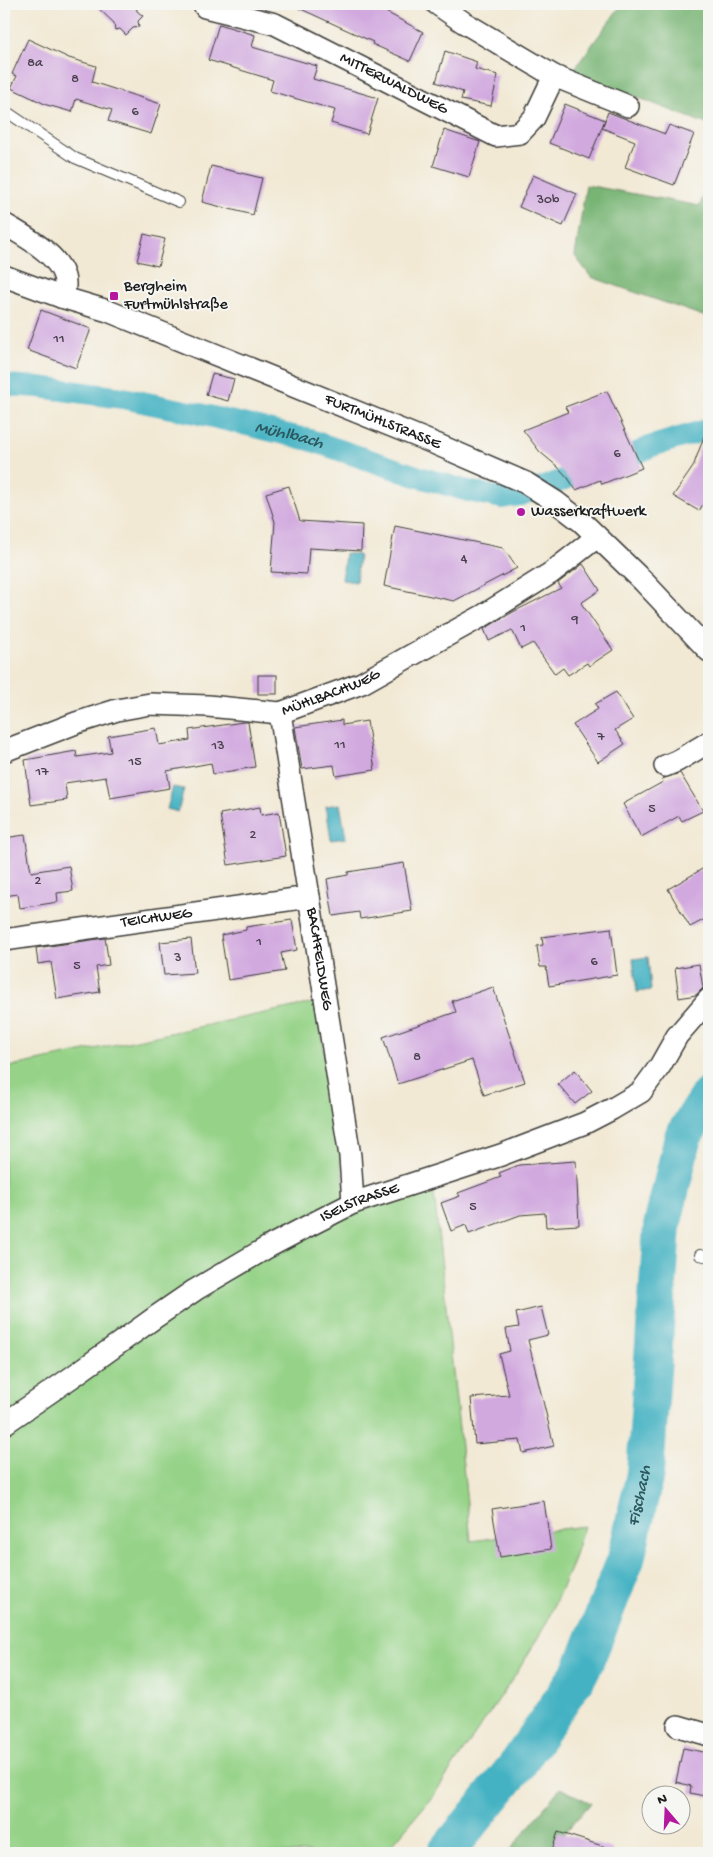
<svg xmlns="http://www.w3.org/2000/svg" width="713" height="1857" font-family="'Gochi Hand',sans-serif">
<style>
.green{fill:#96d388;stroke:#597852}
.forest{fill:#78b574;stroke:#4a6848}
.water{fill:#45b2c3;stroke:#306770}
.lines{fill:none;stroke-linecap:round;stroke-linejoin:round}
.canal{stroke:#45b2c3;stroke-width:22}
.river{stroke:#45b2c3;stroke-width:38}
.building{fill:#d1a9df}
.service-casing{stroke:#3c3b38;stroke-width:12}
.minor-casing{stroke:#3c3b38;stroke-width:24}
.service{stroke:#fff;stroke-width:10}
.minor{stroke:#fff;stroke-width:21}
.poi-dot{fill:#b5179e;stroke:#f6f6f2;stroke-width:2}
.labels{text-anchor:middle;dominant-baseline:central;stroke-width:4;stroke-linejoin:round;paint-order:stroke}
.number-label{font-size:14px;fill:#493f4d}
.street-label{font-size:16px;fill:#1c1c1c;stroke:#f6f6f2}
.poi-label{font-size:16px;fill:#1c1c1c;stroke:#f6f6f2;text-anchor:start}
.water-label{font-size:18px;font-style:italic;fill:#2c585f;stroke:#f6f6f2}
</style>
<rect width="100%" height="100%" fill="#f6f6f2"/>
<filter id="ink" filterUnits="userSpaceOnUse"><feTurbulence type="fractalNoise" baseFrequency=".02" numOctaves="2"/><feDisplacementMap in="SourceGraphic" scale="10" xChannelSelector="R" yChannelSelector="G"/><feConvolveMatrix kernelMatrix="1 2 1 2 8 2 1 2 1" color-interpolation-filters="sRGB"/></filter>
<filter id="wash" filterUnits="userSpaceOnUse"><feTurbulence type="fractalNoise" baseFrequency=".0096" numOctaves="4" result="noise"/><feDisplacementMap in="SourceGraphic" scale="20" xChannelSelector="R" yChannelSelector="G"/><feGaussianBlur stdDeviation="1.12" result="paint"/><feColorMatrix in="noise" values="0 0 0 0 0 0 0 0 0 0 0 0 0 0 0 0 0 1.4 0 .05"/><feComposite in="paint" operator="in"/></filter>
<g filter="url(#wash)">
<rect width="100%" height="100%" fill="#f2e9d4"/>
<!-- green -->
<polygon class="green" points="317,1002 343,1178 347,1216 433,1184 471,1541 584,1526 572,1564 546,1624 518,1671 433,1796 385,1853 4,1853 4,1068"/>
<!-- forest -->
<g class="forest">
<polygon points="622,4 709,4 709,125 572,72"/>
<polygon points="709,176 709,318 591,277 575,256 586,185 700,206"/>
<polygon points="560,1788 591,1803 547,1853 508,1853"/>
</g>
<!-- water -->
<g class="water">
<polygon points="345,553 359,555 356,582 342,580"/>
<polygon points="173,787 184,789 178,812 167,809"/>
<polygon points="340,804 346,838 331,840 326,806"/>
<polygon points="648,957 651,990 637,992 633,959"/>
</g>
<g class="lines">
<!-- canal -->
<g class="canal">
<path id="s1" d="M4 385 39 387 123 398 200 414 310 440 416 476 468 491 502 498 521 495 568 478"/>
<polyline points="635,454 652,446 709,429"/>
</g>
<!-- river -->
<path class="river" id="s2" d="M446 1853 518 1764 582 1669 626 1559 645 1474 662 1226 683 1137 709 1095"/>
</g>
<g id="blocks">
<!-- building -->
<g class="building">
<polygon points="94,4 136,4 137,11 143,16 138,21 139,27 133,28 126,35 120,29 115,30 114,23"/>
<polygon points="290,4 371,4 423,32 410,61 372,44 373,42"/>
<polygon points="219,24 255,35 252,47 317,66 313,79 378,98 367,134 331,123 335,110 270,91 273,80 208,60"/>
<polygon points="28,39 69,58 96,66 92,82 161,104 151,134 108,121 112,110 76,99 72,112 47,105 11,88 17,76 12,74"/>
<polygon points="445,51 477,62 475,69 498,75 491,106 461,100 463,92 436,82"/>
<polygon points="565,104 605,120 589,159 549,143"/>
<polygon points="608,112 665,134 669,125 694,134 674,185 625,167 635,141 602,128"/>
<polygon points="444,130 480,142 469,177 433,166"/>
<polygon points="211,166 262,178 253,215 202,202"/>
<polygon points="533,175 577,194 563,226 519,207"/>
<polygon points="144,234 165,239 158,266 137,261"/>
<polygon points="41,310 91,329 76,368 27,350"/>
<polygon points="212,374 234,379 228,401 206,395"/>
<polygon points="607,391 642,468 602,484 600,480 576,490 568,478 558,467 540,452 523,430 568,412 565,407"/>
<polygon points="707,428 709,428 709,494 699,511 673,496 693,467"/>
<polygon points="289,486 300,521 362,525 361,551 309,548 307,574 271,572 275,522 266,493"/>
<polygon points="395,526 503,548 517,568 454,601 384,586"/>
<polygon points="583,564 600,590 581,603 613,650 589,666 587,663 568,675 563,668 555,674 533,643 521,649 512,630 489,641 484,629 513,612 561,588 558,583"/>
<rect x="258" y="675" width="19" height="19"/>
<polygon points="616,692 633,719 615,730 625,744 598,762 573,725 598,709 595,704"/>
<polygon points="342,720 342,725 367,721 375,770 336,776 334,765 302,769 295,727"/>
<polygon points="243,722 248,722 255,767 213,774 211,763 167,771 170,788 110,798 106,777 65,783 67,800 31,805 25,760 76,751 77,757 111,752 108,736 156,728 159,745 190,740 189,730"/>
<polygon points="680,773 703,811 682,821 679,816 641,837 623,804 663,782 662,779"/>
<polygon points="260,807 261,815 279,812 286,856 228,865 220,814"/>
<polygon points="25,835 31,872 69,866 73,891 57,893 58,902 20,908 18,894 4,896 4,865 7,864 4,838"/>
<polygon points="404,863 412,911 360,919 359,912 333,916 327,879 348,875 348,872"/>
<polygon points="709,865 709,917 690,927 668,889"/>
<polygon points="292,920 297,950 281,953 285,971 228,980 221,935 246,930 246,927"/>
<polygon points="611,928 617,975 549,986 546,967 540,967 537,946 543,945 542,937"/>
<polygon points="105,938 109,965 96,967 100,992 57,999 51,962 38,964 36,948"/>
<polygon points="191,939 195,973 164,975 160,942"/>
<polygon points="699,964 703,988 696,995 679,998 675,968"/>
<polygon points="493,987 525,1082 484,1095 472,1060 398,1084 383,1037 456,1012 452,1001"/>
<polygon points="575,1070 592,1091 575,1104 558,1084"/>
<polygon points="576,1161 579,1225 546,1227 545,1213 520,1215 469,1234 466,1225 451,1231 441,1203 460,1196 458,1193 501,1177 499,1173 519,1165"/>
<polygon points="541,1307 548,1335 528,1340 554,1446 523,1453 520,1440 475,1444 471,1398 509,1395 499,1354 510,1351 506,1329 519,1327 516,1313"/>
<polygon points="544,1501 551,1549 500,1557 492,1509"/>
<polygon points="683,1748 709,1753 709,1797 690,1793 691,1786 676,1782"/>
<polygon points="558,1832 612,1849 612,1853 551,1853"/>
</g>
</g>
</g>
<g filter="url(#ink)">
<use href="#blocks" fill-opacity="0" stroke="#3c3b38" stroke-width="1"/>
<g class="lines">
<!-- service casing -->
<g class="service-casing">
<g id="service">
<polyline points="4,110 75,158 179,202"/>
<polyline points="700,1255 709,1257"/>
</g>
</g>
<!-- minor casing -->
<g class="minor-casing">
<g id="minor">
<polyline points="437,4 463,22 554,76 628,106"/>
<path id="s3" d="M205 7 275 24 496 136 520 133 534 118 554 76"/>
<path d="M4 224C24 236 67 258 65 286 64 290 62 294 61 297"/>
<path id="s4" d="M4 276 61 297 108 311 436 444 526 483 556 502 582 522 643 581 709 651"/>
<path id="s5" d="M280 713 350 1156 353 1203"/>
<path id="s6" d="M4 751 76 723 117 710 150 704 208 706 280 713 362 683 410 656 484 615 551 573 597 537"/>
<polyline points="665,766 677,761 709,742"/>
<path id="s7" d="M4 940 309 897"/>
<path id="s8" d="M4 1424 72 1377 157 1316 195 1290 268 1247 310 1225 353 1203 501 1155 585 1123 612 1109 641 1092 660 1066 677 1036 709 999"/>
<polyline points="678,1726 709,1735"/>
</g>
</g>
<!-- service -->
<use href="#service" class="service"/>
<!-- minor -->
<use href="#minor" class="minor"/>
</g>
</g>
<!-- markers -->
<g class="poi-dot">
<rect x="109" y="291" width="10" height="10" rx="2.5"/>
<circle cx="521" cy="512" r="5"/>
</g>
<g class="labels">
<!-- number labels -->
<g class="number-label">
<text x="35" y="63">8a</text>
<text x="75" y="79">8</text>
<text x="135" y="112">6</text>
<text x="548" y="200">30b</text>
<text x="59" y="339">11</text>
<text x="617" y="454">6</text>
<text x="464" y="559">4</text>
<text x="575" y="620">9</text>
<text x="523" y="628">1</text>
<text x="601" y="737">7</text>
<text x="340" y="745">11</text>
<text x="218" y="746">13</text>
<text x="135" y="762">15</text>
<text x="42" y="772">17</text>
<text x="652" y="809">5</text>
<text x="253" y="835">2</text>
<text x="38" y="881">2</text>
<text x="259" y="942">1</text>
<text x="178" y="958">3</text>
<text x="594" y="962">6</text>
<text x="77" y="966">5</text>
<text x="417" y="1057">8</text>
<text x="473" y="1207">5</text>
</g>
<!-- street labels -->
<g class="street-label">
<text stroke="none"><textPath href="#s3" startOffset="205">MITTERWALDWEG</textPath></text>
<text stroke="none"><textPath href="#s4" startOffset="406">FURTMÜHLSTRASSE</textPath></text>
<text stroke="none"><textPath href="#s6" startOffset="339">MÜHLBACHWEG</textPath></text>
<text stroke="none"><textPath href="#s7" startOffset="154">TEICHWEG</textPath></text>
<text stroke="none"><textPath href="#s5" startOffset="249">BACHFELDWEG</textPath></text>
<text stroke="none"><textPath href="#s8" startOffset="420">ISELSTRASSE</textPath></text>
</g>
<!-- poi labels -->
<g class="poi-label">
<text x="124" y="287">Bergheim<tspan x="124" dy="18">Furtmühlstraße</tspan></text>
<text x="531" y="512">Wasserkraftwerk</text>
</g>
<!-- water labels -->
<g class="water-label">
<text stroke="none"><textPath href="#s1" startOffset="290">Mühlbach</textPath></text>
<text stroke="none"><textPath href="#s2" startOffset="412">Fischach</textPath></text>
</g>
</g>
<!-- margin -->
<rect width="713" height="1857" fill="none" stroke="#f6f6f2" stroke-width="20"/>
<!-- north arrow -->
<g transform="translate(666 1810) rotate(341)"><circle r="24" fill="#f6f6f2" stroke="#9f9f9c"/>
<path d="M0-4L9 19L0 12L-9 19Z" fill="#b5179e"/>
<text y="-8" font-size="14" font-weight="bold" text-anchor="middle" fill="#1c1c1c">N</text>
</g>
</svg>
